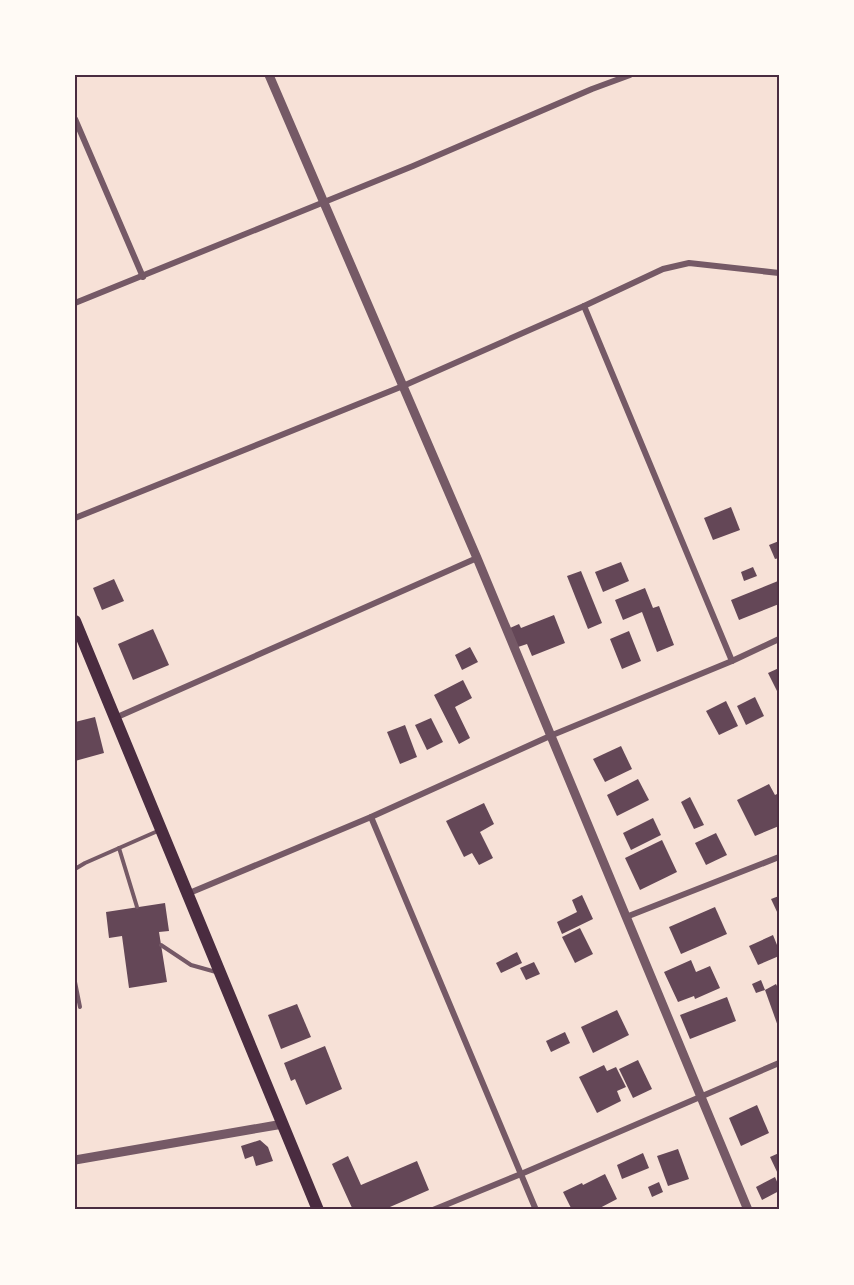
<svg xmlns="http://www.w3.org/2000/svg" width="854" height="1285" font-family="'Alegreya Sans',sans-serif">
<style>
.building{fill:#644757}
.lines{fill:none;stroke-linecap:round;stroke-linejoin:round}
.service{stroke:#755966;stroke-width:4}
.minor{stroke:#755966;stroke-width:6}
.tertiary{stroke:#755966;stroke-width:9}
.primary{stroke:#4a2c40;stroke-width:12}
.neatline{fill:none;stroke:#4a2c40;stroke-width:2}
</style>
<rect width="100%" height="100%" fill="#f7e1d7"/>
<!-- building -->
<g class="building">
<polygon points="731,507 740,530 713,540 704,518"/>
<polygon points="779,541 779,558 775,559 769,545"/>
<polygon points="621,562 629,581 603,592 595,572"/>
<polygon points="753,567 757,576 744,581 741,572"/>
<polygon points="581,571 602,623 588,629 567,576"/>
<polygon points="114,579 124,601 102,610 93,588"/>
<polygon points="778,581 779,604 739,620 731,600"/>
<polygon points="645,588 653,608 659,606 674,645 657,652 642,612 623,620 615,600"/>
<polygon points="554,615 565,643 532,656 527,644 518,647 510,628 519,624 521,628"/>
<polygon points="153,629 169,665 133,680 118,644"/>
<polygon points="629,631 641,661 622,669 610,639"/>
<polygon points="470,647 478,662 462,670 455,655"/>
<polygon points="779,668 779,695 768,673"/>
<polygon points="463,680 472,698 455,707 470,738 459,744 434,695"/>
<polygon points="755,697 764,716 746,725 737,706"/>
<polygon points="726,701 738,726 719,735 706,711"/>
<polygon points="95,717 104,753 75,761 75,722"/>
<polygon points="431,718 443,742 427,750 415,725"/>
<polygon points="405,725 417,757 400,764 387,732"/>
<polygon points="621,746 632,769 605,782 593,759"/>
<polygon points="638,779 649,800 617,816 607,795"/>
<polygon points="769,784 775,795 779,793 779,826 755,836 737,800"/>
<polygon points="690,797 704,825 694,829 681,802"/>
<polygon points="484,803 494,824 480,832 493,858 479,865 472,853 464,857 446,821"/>
<polygon points="653,818 661,835 631,850 623,833"/>
<polygon points="716,833 727,855 706,865 695,843"/>
<polygon points="662,840 677,872 640,890 625,858"/>
<polygon points="582,895 593,919 562,934 557,922 577,912 572,900"/>
<polygon points="779,896 779,916 771,899"/>
<polygon points="165,903 169,931 159,932 167,982 129,988 122,936 109,938 106,912"/>
<polygon points="715,907 727,934 681,954 669,927"/>
<polygon points="580,928 593,954 575,963 562,937"/>
<polygon points="773,935 779,950 779,956 758,965 749,946"/>
<polygon points="517,952 522,963 501,973 496,963"/>
<polygon points="691,960 696,972 710,966 720,988 695,999 694,996 678,1002 664,972"/>
<polygon points="534,962 540,974 526,980 520,968"/>
<polygon points="761,980 765,990 756,993 752,984"/>
<polygon points="776,984 779,990 779,1029 765,990"/>
<polygon points="727,997 736,1021 690,1039 680,1015"/>
<polygon points="297,1004 311,1037 281,1049 268,1015"/>
<polygon points="617,1010 629,1035 593,1053 581,1027"/>
<polygon points="565,1032 570,1043 551,1052 546,1041"/>
<polygon points="325,1046 342,1089 306,1105 295,1079 291,1081 284,1063"/>
<polygon points="638,1060 652,1089 633,1098 619,1069"/>
<polygon points="604,1065 607,1071 616,1067 626,1087 617,1091 621,1101 597,1113 579,1077"/>
<polygon points="757,1105 769,1133 741,1146 729,1118"/>
<polygon points="260,1140 268,1147 273,1161 256,1166 253,1156 245,1159 241,1146"/>
<polygon points="678,1149 689,1179 668,1186 657,1156"/>
<polygon points="643,1153 649,1168 622,1179 617,1165"/>
<polygon points="779,1153 779,1176 770,1157"/>
<polygon points="348,1156 361,1185 417,1161 429,1190 383,1210 353,1210 332,1164"/>
<polygon points="605,1174 617,1199 596,1210 572,1210 563,1192 582,1183 583,1185"/>
<polygon points="775,1177 779,1186 779,1191 762,1200 756,1187"/>
<polygon points="659,1182 663,1192 652,1197 648,1187"/>
</g>
<g class="lines">
<!-- service -->
<g class="service">
<polyline points="119,848 137,907"/>
<polyline points="75,869 85,863 160,830"/>
<polyline points="161,945 191,965 216,972"/>
<polyline points="75,982 80,1007"/>
</g>
<!-- minor -->
<g class="minor">
<polyline points="75,119 143,277"/>
<polyline points="75,303 413,166 592,89 630,75"/>
<polyline points="584,306 732,661"/>
<polyline points="75,518 403,386 584,306 663,269 689,263 779,273"/>
<polyline points="115,718 477,558"/>
<polyline points="371,817 536,1210"/>
<polyline points="187,894 371,817 550,736 732,661 779,639"/>
<polyline points="626,917 779,857"/>
<polyline points="433,1210 521,1174 779,1063"/>
</g>
<!-- tertiary -->
<g class="tertiary">
<polyline points="269,75 477,558 748,1210"/>
<polyline points="75,1160 283,1124"/>
</g>
<!-- primary -->
<polyline class="primary" points="75,621 318,1210"/>
</g>
<!-- border -->
<rect width="854" height="1285" fill="none" stroke="#fffaf5" stroke-width="153"/>
<rect x="76" y="76" width="702" height="1132" class="neatline"/>
</svg>
